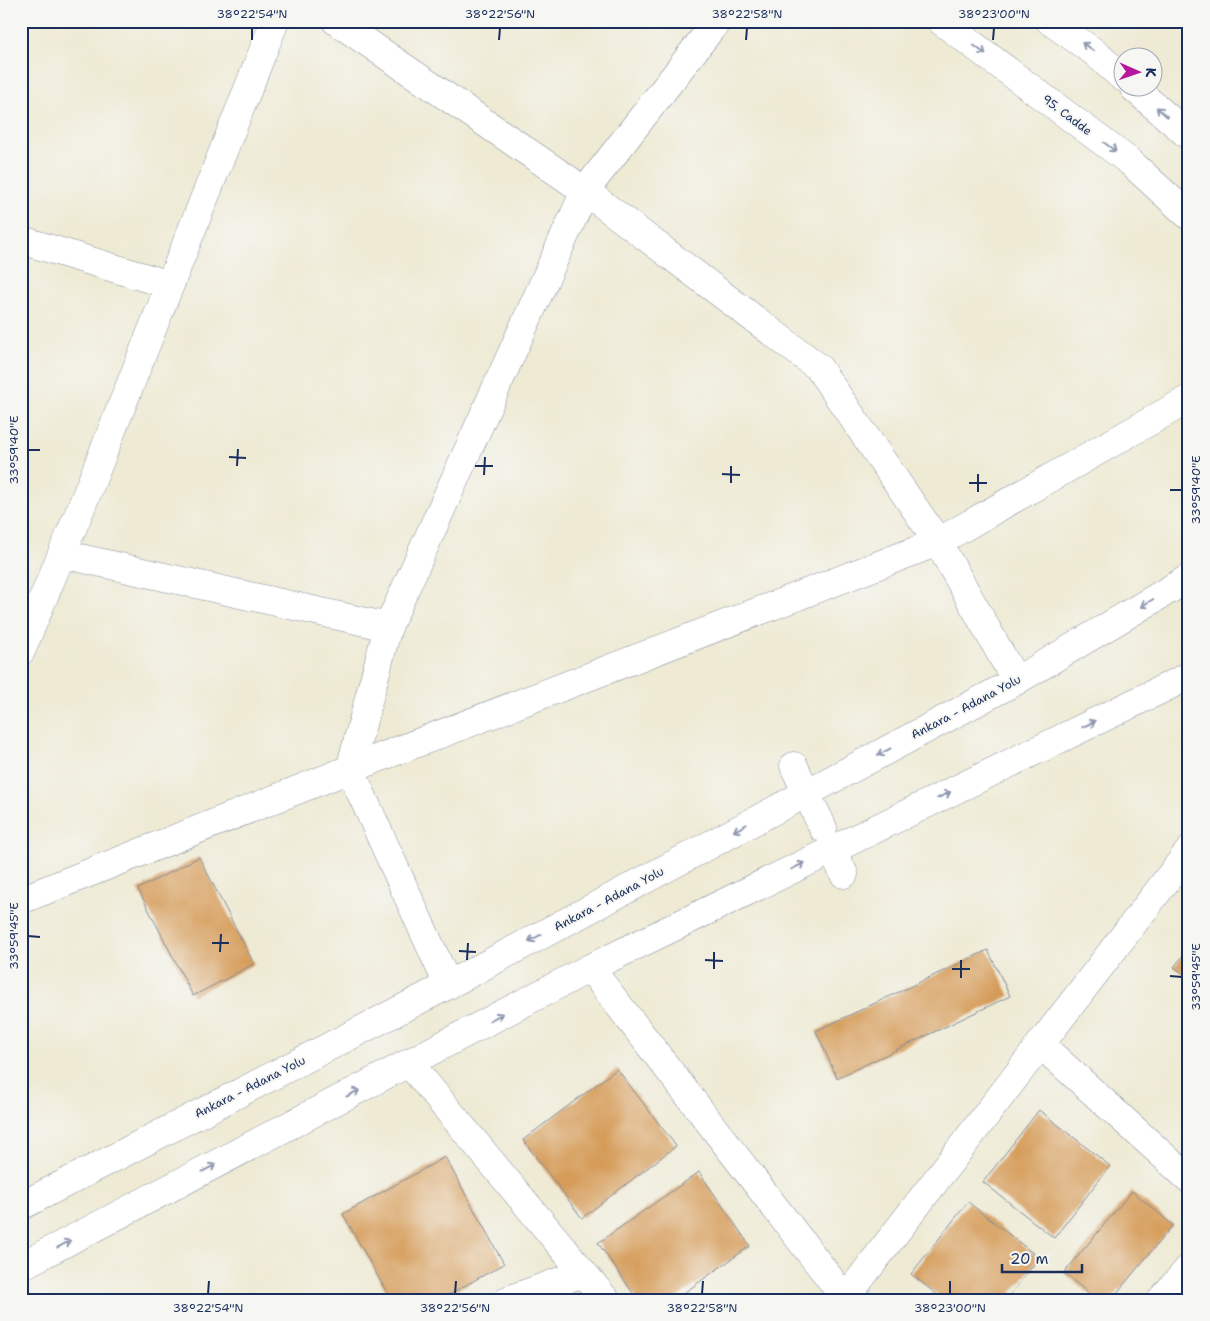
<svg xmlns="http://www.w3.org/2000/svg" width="1210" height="1321" font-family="'Shantell Sans',sans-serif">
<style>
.building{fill:#d59b58}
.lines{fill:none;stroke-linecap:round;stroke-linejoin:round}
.street-casing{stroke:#848c99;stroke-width:29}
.primary-casing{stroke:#848c99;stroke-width:29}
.highway-casing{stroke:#848c99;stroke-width:29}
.street{stroke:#fff;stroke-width:28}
.primary{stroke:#fff;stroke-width:28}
.highway{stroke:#fff;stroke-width:28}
.oneway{stroke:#8d97ae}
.ticks{fill:none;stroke:#1b2f5e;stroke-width:2}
.labels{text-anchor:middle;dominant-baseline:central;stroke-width:4;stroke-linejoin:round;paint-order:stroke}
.street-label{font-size:12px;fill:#1b2f5e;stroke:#f6f6f2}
.neatline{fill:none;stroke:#1b2f5e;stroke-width:2}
.ticks-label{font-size:12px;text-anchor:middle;fill:#1b2f5e}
</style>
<rect width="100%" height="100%" fill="#f6f6f2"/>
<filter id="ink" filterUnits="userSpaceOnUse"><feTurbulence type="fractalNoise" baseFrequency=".02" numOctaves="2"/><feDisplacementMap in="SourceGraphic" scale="10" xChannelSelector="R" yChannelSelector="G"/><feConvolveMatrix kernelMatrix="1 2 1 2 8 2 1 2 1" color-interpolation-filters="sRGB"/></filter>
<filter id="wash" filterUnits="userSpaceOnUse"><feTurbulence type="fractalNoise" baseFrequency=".0096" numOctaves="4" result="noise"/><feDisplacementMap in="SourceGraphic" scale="20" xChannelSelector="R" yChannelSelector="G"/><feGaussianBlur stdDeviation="1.12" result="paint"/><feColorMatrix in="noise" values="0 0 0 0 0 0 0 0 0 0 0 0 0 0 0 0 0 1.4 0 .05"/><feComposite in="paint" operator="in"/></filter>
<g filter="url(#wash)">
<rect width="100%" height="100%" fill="#eeead4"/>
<g id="blocks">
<!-- building -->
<g class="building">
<polygon points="199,857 254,964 193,996 138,889"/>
<polygon points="1189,948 1189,978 1174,967"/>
<polygon points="988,950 1010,996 837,1078 816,1031"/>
<polygon points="617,1069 676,1146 582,1218 523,1140"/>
<polygon points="1039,1110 1110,1166 1054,1238 983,1182"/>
<polygon points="445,1157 504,1264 439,1300 391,1300 343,1214"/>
<polygon points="699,1172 750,1246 674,1300 638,1300 598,1243"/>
<polygon points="1132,1191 1173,1225 1111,1300 1097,1300 1064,1273"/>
<polygon points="968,1202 1039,1258 1006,1300 944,1300 911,1274"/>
</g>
</g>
</g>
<g filter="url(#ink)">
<use href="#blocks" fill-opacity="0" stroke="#848c99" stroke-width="1"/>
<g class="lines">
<!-- street casing -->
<g class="street-casing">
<g id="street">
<polyline points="336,21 585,191 818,367 938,542 1016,681"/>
<polyline points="21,240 170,285"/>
<polyline points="62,554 388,627"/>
<polyline points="21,651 81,508 275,21"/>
<polyline points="794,766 800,779"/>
<polyline points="814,809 823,828"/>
<polyline points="839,864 844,874"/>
<polyline points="21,900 350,769 938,542 1189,399"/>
<polyline points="590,968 845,1298"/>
<polyline points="448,985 350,769 388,627 585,191 717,21"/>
<polyline points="1040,1044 1189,1179"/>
<polyline points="409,1063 606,1300"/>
<polyline points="508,1300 583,1273"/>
<polyline points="844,1300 1189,851"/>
<polyline points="1161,1300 1189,1268"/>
</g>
</g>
<!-- primary casing -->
<g class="primary-casing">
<g id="primary">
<polyline points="941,21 1130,162 1189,216"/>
<polyline points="1050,21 1094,52 1122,77"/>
<polyline points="1134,88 1189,136"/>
</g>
</g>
<!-- highway casing -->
<g class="highway-casing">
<g id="highway">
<polyline points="21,1206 448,985 1016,681 1189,578"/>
<polyline points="21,1266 590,968 1189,676"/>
</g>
</g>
<!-- street -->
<use href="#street" class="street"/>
<!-- primary -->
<use href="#primary" class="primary"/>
<!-- highway -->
<use href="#highway" class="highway"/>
</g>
<!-- one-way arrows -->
<defs><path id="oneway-shaft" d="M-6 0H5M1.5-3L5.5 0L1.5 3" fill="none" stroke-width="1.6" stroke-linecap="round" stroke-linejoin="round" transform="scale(1.25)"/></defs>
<g class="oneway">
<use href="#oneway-shaft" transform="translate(1088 47) rotate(-145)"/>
<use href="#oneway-shaft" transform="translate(980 50) rotate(37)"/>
<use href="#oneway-shaft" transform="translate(1162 112) rotate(-139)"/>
<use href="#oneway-shaft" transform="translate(1110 147) rotate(37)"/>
<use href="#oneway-shaft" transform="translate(1147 603) rotate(148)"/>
<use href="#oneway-shaft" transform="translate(1089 724) rotate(-26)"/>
<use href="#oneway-shaft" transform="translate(884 752) rotate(152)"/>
<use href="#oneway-shaft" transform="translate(944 795) rotate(-26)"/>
<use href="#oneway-shaft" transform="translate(740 828) rotate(152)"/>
<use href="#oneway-shaft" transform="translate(798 866) rotate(-26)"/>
<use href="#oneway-shaft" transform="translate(535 938) rotate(152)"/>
<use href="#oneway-shaft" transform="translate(496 1017) rotate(-28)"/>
<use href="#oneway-shaft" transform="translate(353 1093) rotate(-28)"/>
<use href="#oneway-shaft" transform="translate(209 1168) rotate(-28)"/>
<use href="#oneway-shaft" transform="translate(64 1244) rotate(-28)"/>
</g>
</g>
<!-- ticks -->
<path class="ticks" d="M252 40V28M499 40 500 28M746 40 747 28M993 40 994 28M28 450H40M229 457 246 458M237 466 238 449M475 466H493M722 474 740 475M484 475 485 457M731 483V466M969 483H987M1170 490H1182M978 492V474M28 936 40 937M212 943H229M459 951 476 952M220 952 221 934M467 960 468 943M705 960 723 961M714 969V952M952 969H970M1170 976 1182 977M961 978V960M208 1294 209 1281M455 1294 456 1281M702 1294 703 1281M950 1294V1281"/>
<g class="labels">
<!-- street labels -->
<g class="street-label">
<text transform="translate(1067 115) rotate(37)">95. Cadde</text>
<text transform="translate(966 707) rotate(-28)">Ankara - Adana Yolu</text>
<text transform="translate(609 899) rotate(-28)">Ankara - Adana Yolu</text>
<text transform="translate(250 1087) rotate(-27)">Ankara - Adana Yolu</text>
</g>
</g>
<!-- margin -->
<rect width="1210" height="1321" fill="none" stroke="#f6f6f2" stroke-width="55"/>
<!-- north arrow -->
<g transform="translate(1138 72) rotate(92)"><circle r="24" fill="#f6f6f2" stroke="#9ea6b7"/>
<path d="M0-4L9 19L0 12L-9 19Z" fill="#b5179e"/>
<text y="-8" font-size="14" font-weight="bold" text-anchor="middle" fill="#1b2f5e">K</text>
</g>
<!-- scale -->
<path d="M1002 1264v8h80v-8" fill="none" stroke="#1b2f5e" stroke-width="2.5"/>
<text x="1010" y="1264" font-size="15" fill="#1b2f5e" stroke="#f6f6f2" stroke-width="4" paint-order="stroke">20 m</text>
<rect x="28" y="28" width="1154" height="1266" class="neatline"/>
<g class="ticks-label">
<text x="252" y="18">38°22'54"N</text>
<text x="500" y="18">38°22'56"N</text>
<text x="747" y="18">38°22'58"N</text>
<text x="994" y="18">38°23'00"N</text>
<text transform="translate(14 450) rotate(-90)" y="4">33°59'40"E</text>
<text transform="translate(1196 490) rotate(-90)" y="4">33°59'40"E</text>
<text transform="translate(14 936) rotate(-90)" y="4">33°59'45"E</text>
<text transform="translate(1196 977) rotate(-90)" y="4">33°59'45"E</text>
<text x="208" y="1312">38°22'54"N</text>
<text x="455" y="1312">38°22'56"N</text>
<text x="702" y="1312">38°22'58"N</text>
<text x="950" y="1312">38°23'00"N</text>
</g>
</svg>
